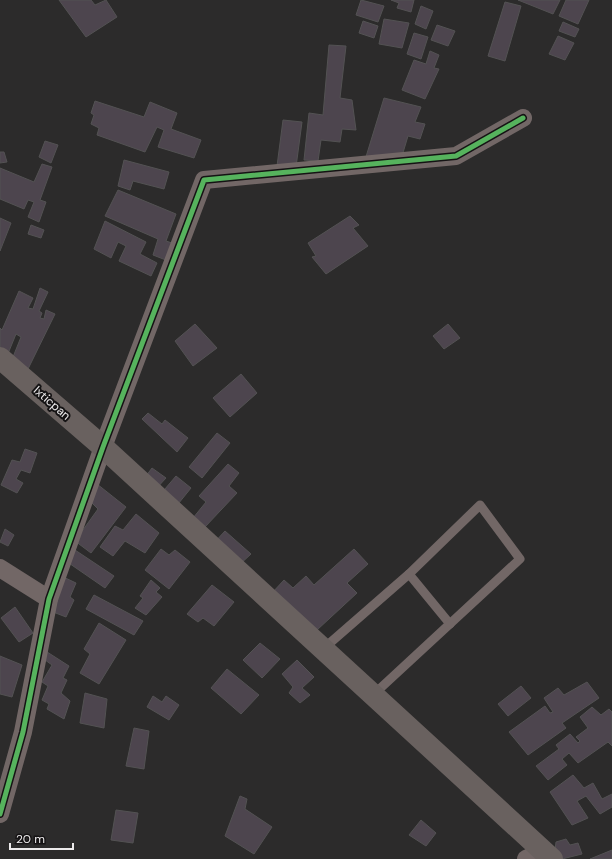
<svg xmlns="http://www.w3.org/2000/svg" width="612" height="859" font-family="'DM Sans',sans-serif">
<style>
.building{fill:#4d454e;stroke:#535253}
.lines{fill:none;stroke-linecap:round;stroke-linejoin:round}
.lane{stroke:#726766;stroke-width:9}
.street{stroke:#726766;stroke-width:18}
.secondary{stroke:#69615f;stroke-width:22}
.cycleway-casing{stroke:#151314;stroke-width:8}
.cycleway{stroke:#56b35d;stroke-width:5}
.labels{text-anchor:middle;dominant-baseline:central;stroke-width:4;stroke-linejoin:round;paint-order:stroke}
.street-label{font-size:12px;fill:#eceaeb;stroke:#151314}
</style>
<rect width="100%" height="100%" fill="#2c2b2b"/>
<!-- building -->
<g class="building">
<polygon points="59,0 91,0 95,5 106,0 117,17 86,37"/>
<polygon points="361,0 384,6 378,22 356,15"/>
<polygon points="391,0 414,0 411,12 397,8 399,3"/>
<polygon points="518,0 560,0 553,14"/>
<polygon points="566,0 589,0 578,24 559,16"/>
<polygon points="505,2 521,6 505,61 488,56"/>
<polygon points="421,6 433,11 426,29 415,24"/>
<polygon points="384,19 409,23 402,48 379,44"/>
<polygon points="363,21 378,26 374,38 359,33"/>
<polygon points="563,22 579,29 575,37 559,31"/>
<polygon points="437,25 455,31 448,46 431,40"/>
<polygon points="414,33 428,37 421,59 407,54"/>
<polygon points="558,36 574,43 565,60 549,54"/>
<polygon points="329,45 346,46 340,98 352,100 356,130 342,129 340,142 321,140 318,161 304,160 309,113 323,115"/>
<polygon points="430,51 439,55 434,68 439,69 425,99 402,90 414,60 426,64"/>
<polygon points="384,98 421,107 415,122 425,124 420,139 408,136 402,156 365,160"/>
<polygon points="95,101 144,117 150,102 177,113 171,129 201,140 194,158 158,147 164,130 157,127 145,152 97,135 99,128 91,124 94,115 91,113"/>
<polygon points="283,120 302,122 296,167 277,166"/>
<polygon points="45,141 58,145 51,163 39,157"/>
<polygon points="0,152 4,152 7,162 0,163"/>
<polygon points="124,160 169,172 164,189 133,181 130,190 118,186"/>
<polygon points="42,164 52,167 40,200 46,202 39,222 28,217 34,202 28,200 24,209 0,199 0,168 34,182"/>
<polygon points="118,190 176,214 166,241 178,245 171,262 153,255 158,239 105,216"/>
<polygon points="350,216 359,225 353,228 368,246 326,274 312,257 316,256 308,243"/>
<polygon points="0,218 11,223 0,251"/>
<polygon points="105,221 146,242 140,254 157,263 151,276 119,261 126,246 118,242 111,258 94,249"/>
<polygon points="31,225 44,230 41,238 28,234"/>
<polygon points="40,288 48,292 39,311 42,313 40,318 44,319 46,310 55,314 28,369 11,362 21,337 16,334 5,361 0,357 0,328 2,330 19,291 33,298 28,308 33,309"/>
<polygon points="195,324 217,348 193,366 175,341"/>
<polygon points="448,324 460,338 444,349 433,336"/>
<polygon points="241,374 257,393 230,417 213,398"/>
<polygon points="148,413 162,424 165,420 188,438 177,452 142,419"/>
<polygon points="217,433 230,443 202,478 189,467"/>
<polygon points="25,449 37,453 30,473 21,470 16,479 23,483 17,493 1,485 12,460 20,462"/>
<polygon points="228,464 239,473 229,486 237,493 205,527 193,518 206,502 199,496"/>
<polygon points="152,468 166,478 155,490 143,480"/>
<polygon points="176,476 191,488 174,509 159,496"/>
<polygon points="97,484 126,507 91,553 75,541 98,509 87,498"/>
<polygon points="136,514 159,533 145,553 125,541 113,556 100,547 115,526 123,530"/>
<polygon points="5,529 14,535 8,546 0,542"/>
<polygon points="225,531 251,554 238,566 213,544"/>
<polygon points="69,546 114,576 105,588 63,559"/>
<polygon points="161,549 169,555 175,550 190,562 169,589 145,570"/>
<polygon points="354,549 368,564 347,583 357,593 317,630 272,593 284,580 293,588 306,576 314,585"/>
<polygon points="59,575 76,583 70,597 74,600 66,617 48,610"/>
<polygon points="151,580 160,588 156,592 162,597 146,615 135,608 143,598 140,596"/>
<polygon points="212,585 234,602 214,626 203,618 198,622 187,614"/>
<polygon points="94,595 143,621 134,635 86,609"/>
<polygon points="15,607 33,633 19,642 1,618"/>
<polygon points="99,623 126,640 99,684 80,673 90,654 84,649"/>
<polygon points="260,643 280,659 262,678 243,660"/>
<polygon points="44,650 69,666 63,678 67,680 61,693 70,701 64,719 47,709 49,704 42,700 48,686 42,682 52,665 41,657"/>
<polygon points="0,656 22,665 12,697 0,694"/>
<polygon points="297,660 314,677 302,688 310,695 300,703 289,693 293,687 282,674"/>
<polygon points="227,669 259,695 241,714 211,688"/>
<polygon points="587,682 599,698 562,723 566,728 528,755 509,732 545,706 550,713 553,712 544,698 558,688 564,695"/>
<polygon points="521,686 531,698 508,716 498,704"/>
<polygon points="85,693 107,699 104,728 80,723"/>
<polygon points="153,696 162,702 166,696 179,705 169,720 147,707"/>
<polygon points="592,707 601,715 609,709 612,712 612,746 608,742 578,763 569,753 562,759 567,765 548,780 536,766 559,749 556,745 570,734 578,743 580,741 576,737 588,728 580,717"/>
<polygon points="134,728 149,731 144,769 126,766"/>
<polygon points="573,775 584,788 593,783 602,799 612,794 612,807 600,814 586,796 577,801 588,818 572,825 550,792"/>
<polygon points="240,796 247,799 245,809 272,827 254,854 225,836"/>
<polygon points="116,810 138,813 133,843 111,840"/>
<polygon points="421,820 436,833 426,846 409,835"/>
<polygon points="566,839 570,845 578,843 582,854 562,859 555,850 556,842"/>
<polygon points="612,850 612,859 590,859"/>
</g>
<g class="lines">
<!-- lane -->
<g class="lane">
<polyline points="409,574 450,624"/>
<polyline points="323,649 409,574 480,505 520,559 373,695"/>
</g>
<!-- street -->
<g class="street">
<polyline points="0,568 49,599"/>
<polyline points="0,814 23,732 49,599 103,447 204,180 456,156 523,118"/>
<polyline points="526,859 543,851"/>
</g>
<!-- secondary -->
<polyline class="secondary" points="0,358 103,447 552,859"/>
<!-- cycleway casing -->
<g class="cycleway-casing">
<polyline id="cycleway" points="0,814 23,732 49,599 103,447 204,180 456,156 523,118"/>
</g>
<!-- cycleway -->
<use href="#cycleway" class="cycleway"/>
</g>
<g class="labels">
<!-- street labels -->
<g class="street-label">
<text transform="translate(52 403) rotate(41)">Ixticpan</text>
</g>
</g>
<!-- scale -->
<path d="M10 843v6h63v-6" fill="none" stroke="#eceaeb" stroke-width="2"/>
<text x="16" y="843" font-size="12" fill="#eceaeb" stroke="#151314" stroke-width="3" paint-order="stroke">20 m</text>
</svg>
